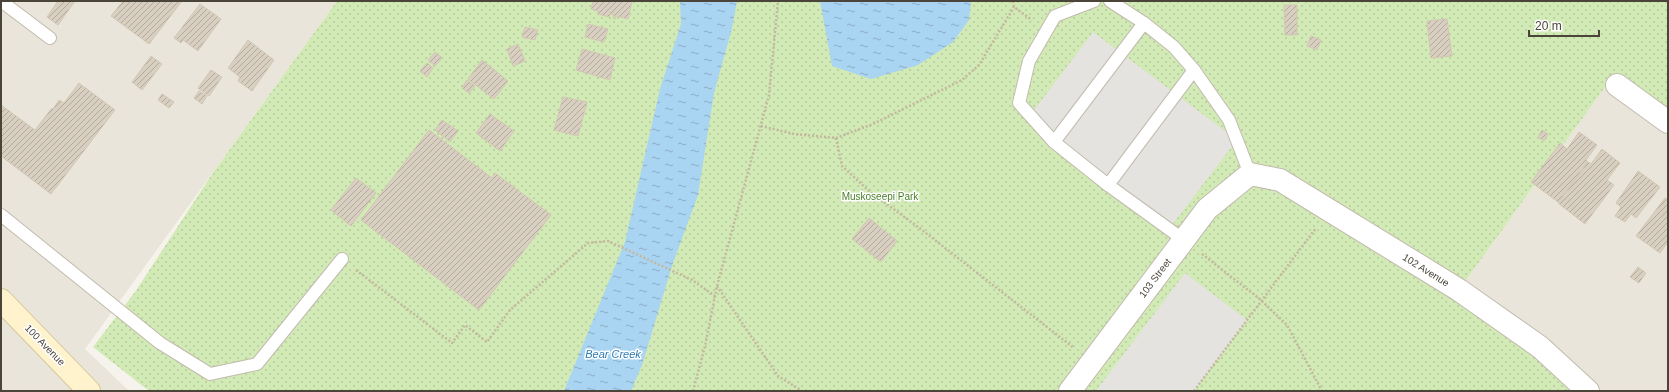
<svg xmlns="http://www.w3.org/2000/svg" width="1669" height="392" font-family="Helvetica,sans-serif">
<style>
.residential{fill:#eae5da}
.park{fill:url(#park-dots)}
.parking{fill:#e5e3e0}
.water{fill:url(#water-ripples)}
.building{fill:url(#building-hatch);stroke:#d3c7b4}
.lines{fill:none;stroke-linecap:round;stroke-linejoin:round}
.service-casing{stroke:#c2bbae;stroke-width:14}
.minor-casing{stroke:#c2bbae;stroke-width:24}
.secondary-casing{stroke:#d6c79b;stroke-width:24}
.path{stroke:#c4b79f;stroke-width:2.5;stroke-dasharray:2 2;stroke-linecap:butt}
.service{stroke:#fff;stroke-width:12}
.minor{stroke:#fff;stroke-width:22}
.secondary{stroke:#fff3cd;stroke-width:22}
.labels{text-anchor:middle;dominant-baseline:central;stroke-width:3;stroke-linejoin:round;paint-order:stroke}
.park-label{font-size:10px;fill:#4a7f2a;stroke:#fff}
.street-label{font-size:10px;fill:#4b4439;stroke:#fff}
.water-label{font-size:11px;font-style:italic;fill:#2e7ab2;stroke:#fff}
</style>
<defs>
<pattern id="park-dots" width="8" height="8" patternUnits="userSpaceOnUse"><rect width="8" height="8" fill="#d2eab5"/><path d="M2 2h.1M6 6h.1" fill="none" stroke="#b6ca9c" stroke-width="1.8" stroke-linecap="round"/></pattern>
<pattern id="water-ripples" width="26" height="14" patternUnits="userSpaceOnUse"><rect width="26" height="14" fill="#a9d4f2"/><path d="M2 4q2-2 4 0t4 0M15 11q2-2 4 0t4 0" fill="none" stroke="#8caec5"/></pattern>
<pattern id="building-hatch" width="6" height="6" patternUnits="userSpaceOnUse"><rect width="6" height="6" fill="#d8cfc1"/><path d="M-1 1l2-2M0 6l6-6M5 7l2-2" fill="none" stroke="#b1aa9e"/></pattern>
</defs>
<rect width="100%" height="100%" fill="#f6f3ec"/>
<!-- residential -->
<g class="residential">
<polygon points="1,1 337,1 85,349 129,391 1,391"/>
<polygon points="1610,80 1668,122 1668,391 1588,391 1459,290"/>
</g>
<!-- park -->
<polygon class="park" points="337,1 1668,1 1668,122 1610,80 1459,290 1588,391 149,391 93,347 135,292 214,171"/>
<!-- parking -->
<g class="parking">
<polygon points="1093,32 1237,140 1172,225 1028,118"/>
<polygon points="1185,273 1247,320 1194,391 1096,391"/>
</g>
<!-- water -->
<g class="water">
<polygon points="680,1 737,1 732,28 714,93 698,195 673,263 642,365 631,391 564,391 625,242 660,89 681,24"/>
<polygon points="820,1 971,1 969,20 953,42 918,65 871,79 832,66"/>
</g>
<!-- building -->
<g class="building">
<polygon points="58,1 75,1 58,25 47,17"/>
<polygon points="123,1 182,1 149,44 111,16"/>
<polygon points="593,1 632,1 628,19 616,16 615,19 613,18 614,15 610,14 609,17 598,14 598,11 591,9"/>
<polygon points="200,4 221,19 198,51 183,40 181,43 174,38"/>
<polygon points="1284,5 1297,5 1297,35 1285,35"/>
<polygon points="1447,19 1452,56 1431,58 1427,21"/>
<polygon points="588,24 608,29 604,42 585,37"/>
<polygon points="525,27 538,30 535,40 522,37"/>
<polygon points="1311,36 1321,40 1317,50 1307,46"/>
<polygon points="248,40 274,60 252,91 238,81 240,77 228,68"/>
<polygon points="518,44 525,61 513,66 507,49"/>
<polygon points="582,49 615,58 610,80 576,70"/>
<polygon points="435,52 442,58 435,66 428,60"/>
<polygon points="151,56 162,64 142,90 132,82"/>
<polygon points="482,60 508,81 494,99 468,79"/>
<polygon points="427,63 433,68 427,77 420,71"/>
<polygon points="211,70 222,77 209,96 198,88"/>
<polygon points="467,80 475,86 469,93 462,88"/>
<polygon points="79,83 115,110 51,194 1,156 1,105 35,130 52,108 53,109 59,100 64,103"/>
<polygon points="199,91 207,96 202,104 194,98"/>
<polygon points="162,94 174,102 169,108 158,100"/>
<polygon points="563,97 587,102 578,136 554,130"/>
<polygon points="490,114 514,131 500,151 476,133"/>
<polygon points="442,120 458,131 450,142 435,130"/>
<polygon points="429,130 492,178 495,173 551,215 479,310 361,220"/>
<polygon points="1542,130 1548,134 1544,141 1538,137"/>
<polygon points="1579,132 1597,145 1586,160 1588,162 1558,202 1531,182 1560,143 1567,149"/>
<polygon points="1602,149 1620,163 1607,180 1614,185 1585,224 1558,203 1588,162 1591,164"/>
<polygon points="1638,171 1660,187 1636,218 1631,214 1625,222 1615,216 1621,207 1616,203"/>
<polygon points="356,178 376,193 351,226 331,210"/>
<polygon points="1665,198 1668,200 1668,242 1660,253 1636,236"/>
<polygon points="869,218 897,241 881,262 852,239"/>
<polygon points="1638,267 1646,273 1639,283 1630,277"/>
</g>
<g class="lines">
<!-- service casing -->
<g class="service-casing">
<g id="service">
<polyline points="1,1 50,38"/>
<polyline points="1094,1 1055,16 1029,61 1019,103 1054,142 1108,185 1184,240"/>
<polyline points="1110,1 1144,23 1174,47 1194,70 1229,120 1250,174"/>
<polyline points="1054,142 1144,23"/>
<polyline points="1108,185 1194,70"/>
<polyline points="1,215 160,343 210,374 257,364 342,259"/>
</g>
</g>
<!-- minor casing -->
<g class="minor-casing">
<g id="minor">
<polyline points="1617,85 1668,122"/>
<polyline points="1070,391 1207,209 1250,174 1280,180 1459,290 1540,347 1588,391"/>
</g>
</g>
<!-- secondary casing -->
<g class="secondary-casing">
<polyline id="secondary" points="1,300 89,391"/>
</g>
<!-- path -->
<g class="path">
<polyline points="1013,1 1014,7 1032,20"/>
<polyline points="761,126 794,134 836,138 873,124 962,80 979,65 1014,7"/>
<polyline points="836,138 842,166 869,191 922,230 1074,348"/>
<polyline points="1202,254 1261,300 1287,325 1322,391"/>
<polyline points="356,270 452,343 465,325 487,342 510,310 588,243 608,241 692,280 715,296"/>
<polyline points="717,286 778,376 802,391"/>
<polyline points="693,391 705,346 717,286 769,95 778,1"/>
<polyline points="1194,391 1316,228"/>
</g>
<!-- service -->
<use href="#service" class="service"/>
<!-- minor -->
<use href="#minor" class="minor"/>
<!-- secondary -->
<use href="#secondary" class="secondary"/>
</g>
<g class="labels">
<!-- park labels -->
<g class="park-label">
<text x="880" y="196">Muskoseepi Park</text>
</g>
<!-- street labels -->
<g class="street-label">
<text transform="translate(1426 270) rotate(32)">102 Avenue</text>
<text transform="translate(1155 278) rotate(-53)">103 Street</text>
<text transform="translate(45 345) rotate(46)">100 Avenue</text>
</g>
<!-- water labels -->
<g class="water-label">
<text x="613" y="354">Bear Creek</text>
</g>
</g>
<!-- border -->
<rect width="1669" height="392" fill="none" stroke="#4b4439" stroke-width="4"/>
<!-- scale -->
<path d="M1529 30v6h70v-6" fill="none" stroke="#4b4439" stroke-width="2"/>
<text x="1535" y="30" font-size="12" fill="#4b4439" stroke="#ffffff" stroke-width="3" paint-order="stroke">20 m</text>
</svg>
